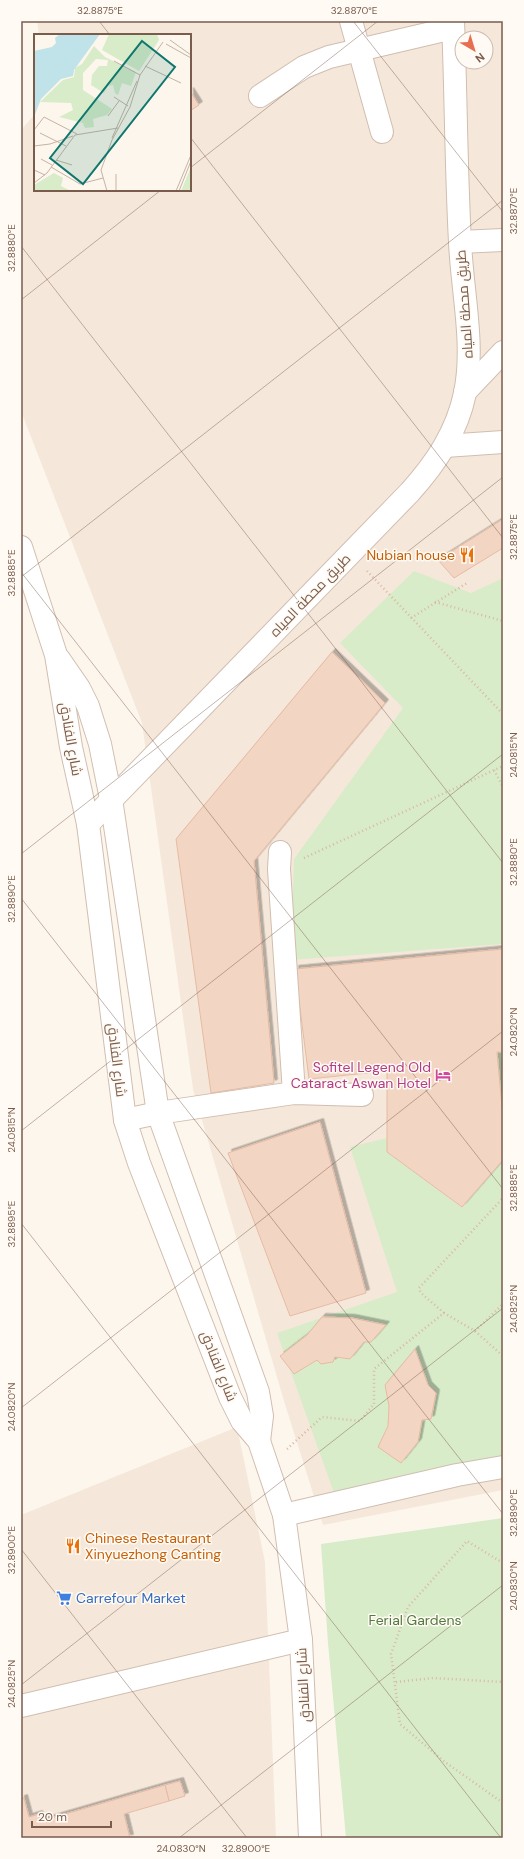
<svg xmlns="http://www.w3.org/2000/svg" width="524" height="1859" font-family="'DM Sans',Cairo,sans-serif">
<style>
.residential{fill:#f5e8da;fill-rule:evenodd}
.green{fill:#d8ecc9}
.building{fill:#f3d5c3;stroke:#e6bba3;filter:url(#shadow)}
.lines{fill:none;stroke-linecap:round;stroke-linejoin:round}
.minor-casing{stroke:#d1beb0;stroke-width:24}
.path{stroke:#d9b8a5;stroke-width:2.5;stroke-dasharray:1 3;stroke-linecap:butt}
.minor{stroke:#fff;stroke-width:22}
.ticks{fill:none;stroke:#7a5c4d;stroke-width:1;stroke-opacity:0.45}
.labels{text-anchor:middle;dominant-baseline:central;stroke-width:3;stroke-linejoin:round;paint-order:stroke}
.street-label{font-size:14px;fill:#7a5c4d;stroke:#fffaf3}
.food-label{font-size:14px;fill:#c56008;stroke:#fffaf3;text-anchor:end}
.hotel-label{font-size:14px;fill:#b23c85;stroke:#fffaf3;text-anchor:end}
.shop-label{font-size:14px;fill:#366cbe;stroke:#fffaf3;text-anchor:start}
.park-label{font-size:14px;fill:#537a41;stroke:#fffaf3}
.inset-river{fill:none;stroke:#bfe3e8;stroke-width:2}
.inset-road{fill:none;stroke:#c5b3a7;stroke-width:1}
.view{fill:#0f766e;fill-opacity:0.15;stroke:#0f766e;stroke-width:2}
.inset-edge{fill:none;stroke:#7a5c4d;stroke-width:2}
.neatline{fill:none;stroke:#7a5c4d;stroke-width:1.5}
.ticks-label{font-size:10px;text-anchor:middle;fill:#7a5c4d}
</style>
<defs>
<filter id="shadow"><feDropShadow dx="3.5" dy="-3.5" stdDeviation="0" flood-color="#0004"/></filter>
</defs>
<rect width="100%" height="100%" fill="#fdf6ec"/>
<!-- residential -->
<g class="residential">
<path d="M37 21H503V1490L323 1525 284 1401 193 1089 142 723 21 411V130L35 114V190H190V35H39ZM462 38H486V62H462Z"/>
<polygon points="237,1427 265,1562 276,1838 21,1838 21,1515"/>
</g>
<!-- green -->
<g class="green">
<polygon points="414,571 471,593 503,578 503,944 291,960 294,859 403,708 340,643"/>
<polygon points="497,1052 503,1052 503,1118"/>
<polygon points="387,1138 387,1152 461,1207 503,1160 503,1472 339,1507 277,1333 397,1292 350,1147"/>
<polygon points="503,1518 503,1838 346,1838 328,1643 321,1544"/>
</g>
<!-- building -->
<g class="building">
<polygon points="190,91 199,105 190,111"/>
<polygon points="503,519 503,548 454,578 438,560"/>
<polygon points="332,652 385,703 254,861 274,1083 211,1093 176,839"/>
<polygon points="503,949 503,1052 497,1052 503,1118 503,1160 462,1207 387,1152 387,1071 309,1079 295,969"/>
<polygon points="320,1122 366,1293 290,1316 228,1153"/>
<polygon points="322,1317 352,1318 386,1325 371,1342 364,1342 350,1359 335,1357 333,1362 321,1364 317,1360 294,1374 280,1356 307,1335"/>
<polygon points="415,1349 428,1385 436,1393 431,1419 422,1420 418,1442 401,1463 378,1447 388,1426 389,1406 385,1385"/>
<polygon points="180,1781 185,1796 169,1801 165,1785"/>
<polygon points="165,1785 169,1801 124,1814 130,1838 21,1838 21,1799 24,1798 29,1817 39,1814 41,1821"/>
</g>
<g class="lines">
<!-- minor casing -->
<g class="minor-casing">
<g id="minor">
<polyline points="351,21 382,132"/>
<polyline points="260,96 304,67 329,57 453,28"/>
<polyline points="460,242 503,240"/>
<polyline points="465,392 503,352"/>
<polyline points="445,446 503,442"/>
<polyline points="21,547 56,655 71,747 88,824 125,1120 139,1163 230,1397 242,1421 259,1441 284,1515 301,1640 310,1838"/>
<polyline points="59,659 79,688 88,706 100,744 111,799 158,1113 258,1392 262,1416 259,1441"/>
<path d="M88 824 410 492C436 463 457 432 465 393 475 344 462 291 460 242 456 168 456 95 453 21"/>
<polyline points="280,852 279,869 294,1093"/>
<polyline points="125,1120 158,1113 294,1093 362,1095"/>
<polyline points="284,1515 457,1475 503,1467"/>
<polyline points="21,1706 301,1640"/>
</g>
</g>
<!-- path -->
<g class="path">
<polyline points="367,571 503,714"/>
<polyline points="435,602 503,621"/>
<polyline points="411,618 467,583"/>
<polyline points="494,770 503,787"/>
<polyline points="304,858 503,766"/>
<polyline points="444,1313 421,1293 419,1288 503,1198"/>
<polyline points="475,1331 503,1356"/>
<polyline points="287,1449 322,1417 360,1421 374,1404 374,1369 444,1313 475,1331 503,1304"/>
<polyline points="503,1563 467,1541 408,1607 391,1654 400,1724 445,1762 503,1803"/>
<polyline points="396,1682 433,1678 503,1682"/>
</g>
<!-- minor -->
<use href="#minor" class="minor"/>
</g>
<!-- ticks -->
<path class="ticks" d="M99 21 110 35M353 21 503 212M21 23 23 21M190 137 503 538M190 168 378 21M21 246 503 863M21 300 161 190M21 572 503 1189M21 577 503 200M21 854 503 477M21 898 503 1514M21 1131 503 754M21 1223 501 1838M21 1408 503 1031M21 1549 247 1838M21 1685 503 1308M179 1838 503 1585"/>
<!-- icons -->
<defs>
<g id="restaurant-bare" transform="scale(1.2)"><path d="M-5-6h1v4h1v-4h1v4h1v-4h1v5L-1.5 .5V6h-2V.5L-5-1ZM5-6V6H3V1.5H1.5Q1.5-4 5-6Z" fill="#e8710a" stroke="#fffaf3" stroke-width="2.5" paint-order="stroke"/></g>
<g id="hotel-bare" transform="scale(1.2)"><path d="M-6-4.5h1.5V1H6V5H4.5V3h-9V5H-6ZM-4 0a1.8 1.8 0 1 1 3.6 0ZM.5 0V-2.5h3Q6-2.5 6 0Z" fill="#d1479c" stroke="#fffaf3" stroke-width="2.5" paint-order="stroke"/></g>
<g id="supermarket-bare" transform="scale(1.2)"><path d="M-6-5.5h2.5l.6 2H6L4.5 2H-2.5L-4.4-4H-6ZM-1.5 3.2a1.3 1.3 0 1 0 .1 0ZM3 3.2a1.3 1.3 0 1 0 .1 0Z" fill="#3f7fe0" stroke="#fffaf3" stroke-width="2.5" paint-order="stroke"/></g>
</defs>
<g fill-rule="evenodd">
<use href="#restaurant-bare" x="467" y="555"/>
<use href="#hotel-bare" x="443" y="1075"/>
<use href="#restaurant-bare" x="73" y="1546"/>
<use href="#supermarket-bare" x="64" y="1598"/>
</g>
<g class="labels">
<!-- street labels -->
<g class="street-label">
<text transform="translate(464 304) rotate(-94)">طريق محطة المياه</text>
<text transform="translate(310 595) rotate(-46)">طريق محطة المياه</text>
<text transform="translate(71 739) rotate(80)">شارع الفنادق</text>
<text transform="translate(117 1060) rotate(83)">شارع الفنادق</text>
<text transform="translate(219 1366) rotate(68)">شارع الفنادق</text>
<text transform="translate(303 1685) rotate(-93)">شارع الفنادق</text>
</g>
<!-- food labels -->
<g class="food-label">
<text x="455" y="555">Nubian house</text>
<text x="85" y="1538" text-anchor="start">Chinese Restaurant<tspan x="85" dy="16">Xinyuezhong Canting</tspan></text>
</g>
<!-- hotel labels -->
<g class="hotel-label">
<text x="431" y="1067">Sofitel Legend Old<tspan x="431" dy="16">Cataract Aswan Hotel</tspan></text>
</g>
<!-- shop labels -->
<g class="shop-label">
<text x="76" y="1598">Carrefour Market</text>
</g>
<!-- park labels -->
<g class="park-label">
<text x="415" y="1620">Ferial Gardens</text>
</g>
</g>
<!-- overview -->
<g transform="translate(34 34)">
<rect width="157" height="157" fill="#fdf6ec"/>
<path d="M75 0H123L125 6 105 37 68 16ZM60 12 71 23 102 38 97 52 88 49 84 61 81 59 79 51 74 52 70 59 57 51 58 41 65 32H73L74 26 62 25 49 39V56L78 75 73 81 59 85 60 93 51 94 49 89 25 83 39 76 37 69 6 68 29 46 40 43 41 34 48 30ZM157 133V157H147ZM20 139 29 144 27 152 37 157H0V151Z" fill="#d8ecc9"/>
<path d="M26 0H66L40 36 39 42 27 45 7 65 0 83V17L18 13 22 9 21 4Z" fill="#bfe3e8"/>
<path class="inset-river" d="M0 32 12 29 44 9 53 0"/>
<path class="inset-road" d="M136 6 157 21M132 10 157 24M80 27 106 41M111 32 147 49M80 63 94 72M74 82 85 67M0 96 10 83 43 100M6 99 32 112M78 104 103 47M0 112 16 110 39 102M7 125 18 131M22 126 38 131M17 133 46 150 69 144M0 136 11 141M0 149 13 139 41 101 84 94M73 157 67 136 78 106 96 73 106 41 129 8M82 157V140M142 157 157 121M145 157 157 127"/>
<path class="view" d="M108 7 141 33 49 150 16 124Z"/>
<rect width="157" height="157" class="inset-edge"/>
</g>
<!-- border -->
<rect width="524" height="1859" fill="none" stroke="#fffaf3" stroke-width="44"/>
<!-- north arrow -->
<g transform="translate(474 50) rotate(142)"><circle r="19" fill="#fffaf3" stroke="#cabbb1"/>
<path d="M0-3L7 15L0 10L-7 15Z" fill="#e76f51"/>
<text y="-6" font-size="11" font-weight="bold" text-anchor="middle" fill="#7a5c4d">N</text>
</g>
<!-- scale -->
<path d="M32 1821v6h79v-6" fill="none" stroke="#7a5c4d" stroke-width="2"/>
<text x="38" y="1821" font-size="12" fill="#7a5c4d" stroke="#fffaf3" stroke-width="3" paint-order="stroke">20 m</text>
<rect x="22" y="22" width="480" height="1815" class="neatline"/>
<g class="ticks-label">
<text x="100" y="14">32.8875°E</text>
<text x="354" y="14">32.8870°E</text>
<text transform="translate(513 211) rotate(-90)" y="4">32.8870°E</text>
<text transform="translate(11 248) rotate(-90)" y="4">32.8880°E</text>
<text transform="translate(513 537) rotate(-90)" y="4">32.8875°E</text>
<text transform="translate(11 573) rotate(-90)" y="4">32.8885°E</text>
<text transform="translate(513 755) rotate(-90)" y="4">24.0815°N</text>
<text transform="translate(513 862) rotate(-90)" y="4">32.8880°E</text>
<text transform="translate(11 899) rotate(-90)" y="4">32.8890°E</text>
<text transform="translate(513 1032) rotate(-90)" y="4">24.0820°N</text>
<text transform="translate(11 1130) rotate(-90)" y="4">24.0815°N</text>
<text transform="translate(513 1188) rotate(-90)" y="4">32.8885°E</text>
<text transform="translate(11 1224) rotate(-90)" y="4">32.8895°E</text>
<text transform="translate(513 1309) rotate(-90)" y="4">24.0825°N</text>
<text transform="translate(11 1407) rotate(-90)" y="4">24.0820°N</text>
<text transform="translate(513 1513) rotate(-90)" y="4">32.8890°E</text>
<text transform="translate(11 1550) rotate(-90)" y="4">32.8900°E</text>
<text transform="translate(513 1586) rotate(-90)" y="4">24.0830°N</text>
<text transform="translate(11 1684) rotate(-90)" y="4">24.0825°N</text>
<text x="181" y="1852">24.0830°N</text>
<text x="246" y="1852">32.8900°E</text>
</g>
</svg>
